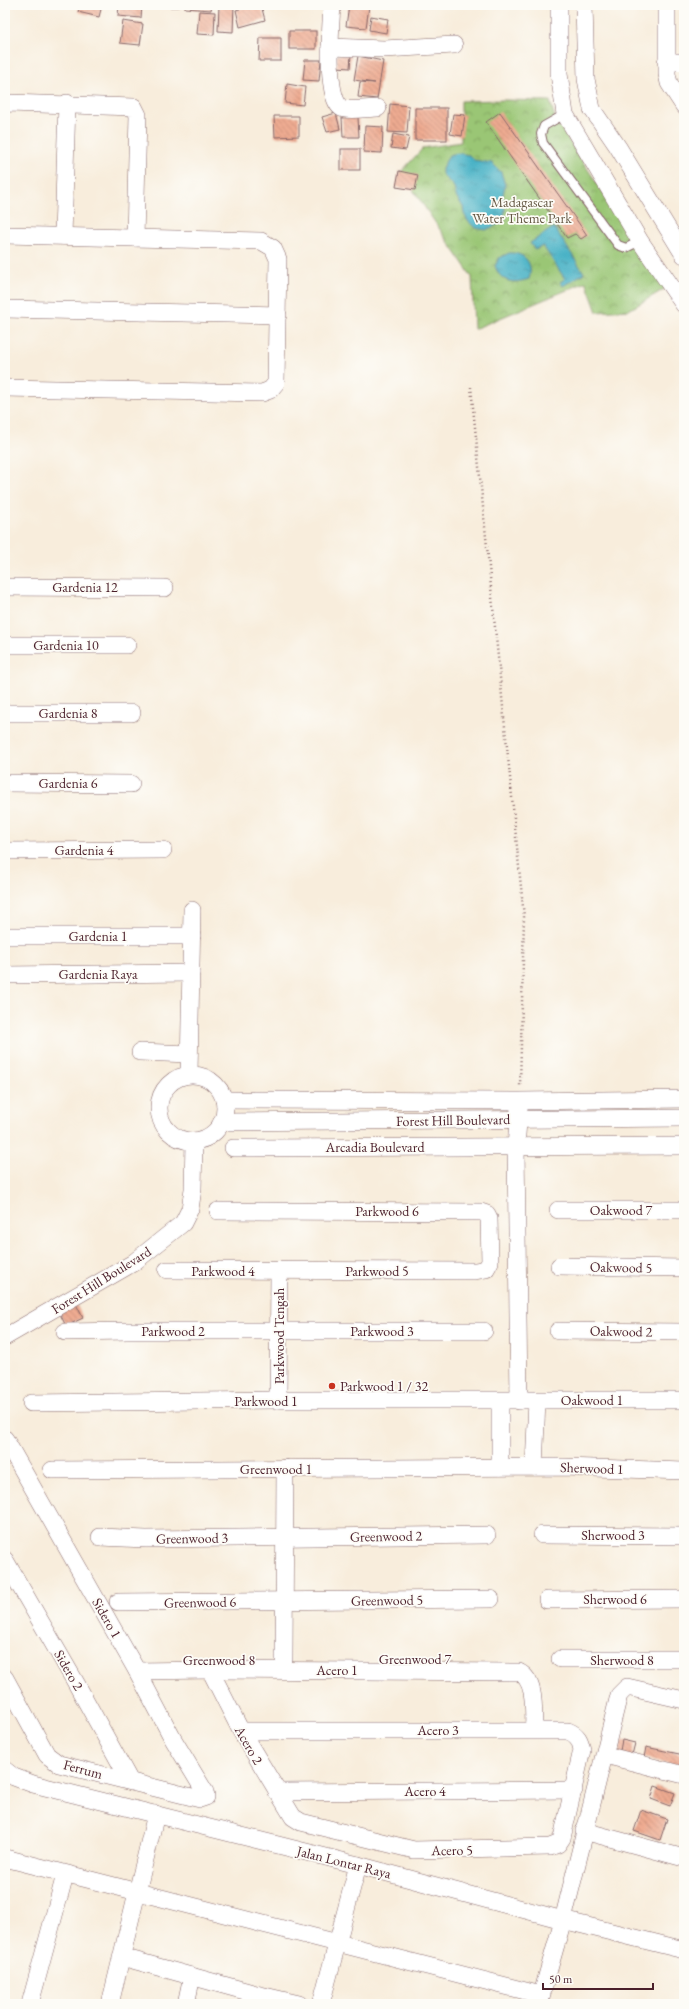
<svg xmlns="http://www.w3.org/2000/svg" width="689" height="2009" font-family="'EB Garamond',serif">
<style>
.park{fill:url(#park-crowns);stroke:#727250}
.water{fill:url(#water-ripples);stroke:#496878}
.building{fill:url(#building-back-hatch)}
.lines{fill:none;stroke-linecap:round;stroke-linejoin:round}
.lane-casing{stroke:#876769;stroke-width:10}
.street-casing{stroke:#876769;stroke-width:18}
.path{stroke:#876769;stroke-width:2.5;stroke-dasharray:1 3;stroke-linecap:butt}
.lane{stroke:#fff;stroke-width:8}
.street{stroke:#fff;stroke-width:17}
.poi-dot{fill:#c8321e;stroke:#fdfcf7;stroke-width:1.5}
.labels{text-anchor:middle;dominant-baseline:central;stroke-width:3.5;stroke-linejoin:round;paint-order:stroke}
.park-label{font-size:14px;fill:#665945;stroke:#fdfcf7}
.street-label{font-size:14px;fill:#4a1f2b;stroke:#fdfcf7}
.poi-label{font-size:14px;fill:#4a1f2b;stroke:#fdfcf7;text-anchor:start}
</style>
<defs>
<pattern id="park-crowns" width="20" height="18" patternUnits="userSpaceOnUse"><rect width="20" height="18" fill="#9ac674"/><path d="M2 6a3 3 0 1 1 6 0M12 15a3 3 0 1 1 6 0" fill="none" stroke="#80a05f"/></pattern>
<pattern id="water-ripples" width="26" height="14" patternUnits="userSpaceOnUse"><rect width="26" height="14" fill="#48b2c6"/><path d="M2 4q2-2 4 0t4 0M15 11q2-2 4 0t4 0" fill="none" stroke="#3e90a1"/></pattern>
<pattern id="building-back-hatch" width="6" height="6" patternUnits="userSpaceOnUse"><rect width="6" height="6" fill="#eeab91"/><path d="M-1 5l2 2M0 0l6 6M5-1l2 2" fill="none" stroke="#c38b77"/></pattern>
</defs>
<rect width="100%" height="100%" fill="#fdfcf7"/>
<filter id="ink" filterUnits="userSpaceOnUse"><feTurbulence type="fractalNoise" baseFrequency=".025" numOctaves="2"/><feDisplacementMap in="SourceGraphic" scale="8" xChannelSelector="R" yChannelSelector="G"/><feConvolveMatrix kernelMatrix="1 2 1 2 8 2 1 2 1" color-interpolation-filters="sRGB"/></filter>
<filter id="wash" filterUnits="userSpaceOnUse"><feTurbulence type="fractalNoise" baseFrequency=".012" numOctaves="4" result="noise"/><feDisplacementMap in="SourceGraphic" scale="16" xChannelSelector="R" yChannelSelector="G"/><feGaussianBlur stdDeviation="0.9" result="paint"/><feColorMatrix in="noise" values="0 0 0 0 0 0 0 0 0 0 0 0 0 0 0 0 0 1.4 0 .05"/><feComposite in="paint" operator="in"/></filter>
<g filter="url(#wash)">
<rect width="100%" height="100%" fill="#f8eddc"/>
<!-- park -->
<polygon class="park" points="505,100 550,101 556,121 666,288 629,310 597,312 586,282 474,329 472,277 401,172 423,148 461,142 461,101"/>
<!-- water -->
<g class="water">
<polygon points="458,153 469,155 474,160 492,163 501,172 505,185 502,200 505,209 504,218 501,223 486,230 475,228 468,221 464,214 463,207 456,196 454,187 442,174 442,169 449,155"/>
<polygon points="554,227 584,273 563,286 560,282 565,279 543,246 535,250 530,243"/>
<path d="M509 253C525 252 534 264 529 279 513 284 501 283 495 266L499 258Z"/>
</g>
<g id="blocks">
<!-- building -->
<g class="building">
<polygon points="80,5 102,5 99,17 78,12"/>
<polygon points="119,5 142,5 141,18 118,16"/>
<rect x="157" y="5" width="22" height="2"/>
<polygon points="185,5 212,5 211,10 185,8"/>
<polygon points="219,5 234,5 233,32 218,31"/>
<polygon points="254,5 261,5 265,20 240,27 236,10"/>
<polygon points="349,5 369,6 366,28 346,26"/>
<polygon points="199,11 215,12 214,35 197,34"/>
<polygon points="371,16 388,19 386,33 369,30"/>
<polygon points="123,21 143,24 140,45 120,43"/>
<rect x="289" y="31" width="27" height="18"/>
<polygon points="260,38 281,38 281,61 259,61"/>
<polygon points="337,55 351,55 350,68 337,67"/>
<polygon points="358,56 383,61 377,99 358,97 360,82 375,83 354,80"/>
<polygon points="305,60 321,60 319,81 303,80"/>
<polygon points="287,84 305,87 303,105 285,103"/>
<polygon points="390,104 409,106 407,133 388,132"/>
<rect x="415" y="108" width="32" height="32"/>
<polygon points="500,112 587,235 581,239 575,234 567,238 486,122"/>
<polygon points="336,113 340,129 327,132 322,117"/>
<polygon points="453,114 465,115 462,136 450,134"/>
<polygon points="274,116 299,116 299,136 275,137"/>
<polygon points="358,117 359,137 343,137 342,118"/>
<polygon points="365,126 383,127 382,153 364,152"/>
<polygon points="393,134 409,137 406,150 391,148"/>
<rect x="341" y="149" width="19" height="21"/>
<polygon points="399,171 418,175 415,190 396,187"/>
<polygon points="76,1304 83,1318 66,1326 59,1312"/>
<polygon points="622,1740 635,1743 631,1759 619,1756"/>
<polygon points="646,1747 684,1755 684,1767 644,1758"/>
<polygon points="655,1786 675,1793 670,1806 651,1799"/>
<polygon points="684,1805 684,1823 679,1822"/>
<polygon points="641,1810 667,1819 660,1840 634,1831"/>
</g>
</g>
</g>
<g filter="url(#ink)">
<use href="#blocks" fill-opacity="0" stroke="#876769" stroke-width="1"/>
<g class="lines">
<!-- lane casing -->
<g class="lane-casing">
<polyline id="lane" points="565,114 544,126 541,134 543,143 618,245 626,248 640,241"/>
</g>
<!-- street casing -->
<g class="street-casing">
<g id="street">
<path d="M332 5C331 22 324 105 344 109 354 111 368 108 378 108"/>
<polyline points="559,5 559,74 565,114 640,241 684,305"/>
<polyline points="584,5 586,79 592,109 618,147 684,255"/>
<polyline points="667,5 667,74 669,83 684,106"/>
<polyline points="330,47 384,49 454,45"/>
<polyline points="666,62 684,62"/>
<polyline points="5,105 8,103 134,107 138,115 135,238"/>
<polyline points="5,235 261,241 273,248 278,259 276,383 270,390 262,393 5,388"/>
<polyline points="63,236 67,103"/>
<polyline points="5,309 278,315"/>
<polyline points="5,587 165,588"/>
<polyline points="5,645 127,645"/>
<polyline points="5,713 132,713"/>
<polyline points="5,783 131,784"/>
<polyline points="5,851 163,850"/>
<polyline points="5,936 192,936"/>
<polyline points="5,975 191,973"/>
<polyline points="140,1052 189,1054"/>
<polyline points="189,1074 192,910"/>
<circle cx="192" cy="1108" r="33"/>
<polyline points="224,1100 519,1101 684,1099"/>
<polyline points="222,1122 684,1118"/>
<polyline points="233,1148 684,1146"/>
<polyline points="558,1210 684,1210"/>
<polyline points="559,1266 684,1268"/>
<polyline points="167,1270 475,1271 486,1269 490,1262 489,1218 487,1214 481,1212 218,1211"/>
<polyline points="558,1331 684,1332"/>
<polyline points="65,1332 128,1331 484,1331"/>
<polyline points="5,1337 133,1263 183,1223 190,1209 193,1189 194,1141"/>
<polyline points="278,1400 279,1271"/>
<polyline points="519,1401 516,1147 519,1109"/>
<polyline points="31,1403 278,1400 684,1400"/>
<polyline points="5,1439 137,1671 173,1739 205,1792 206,1797 200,1799 59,1764 47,1755 5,1678"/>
<polyline points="500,1467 500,1401"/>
<polyline points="534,1467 537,1401"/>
<polyline points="52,1470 564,1467 684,1471"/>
<polyline points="542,1535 684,1536"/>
<polyline points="100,1537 146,1539 487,1535"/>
<polyline points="5,1560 76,1683 130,1781"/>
<polyline points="547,1600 684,1599"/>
<polyline points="118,1602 491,1599"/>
<polyline points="560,1659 684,1659"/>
<polyline points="284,1660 285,1468"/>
<path d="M210 1670 241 1731 293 1817 301 1822 414 1850 550 1847 558 1844 562 1838 582 1750C580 1740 578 1735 568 1731H241"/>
<path d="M137 1671 210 1670 519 1672C537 1681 533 1712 534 1730"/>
<polyline points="605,1755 684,1775"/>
<polyline points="5,1770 14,1777 33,1784 358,1865 563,1920 684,1950"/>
<polyline points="277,1792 574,1790"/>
<polyline points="584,1831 684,1858"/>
<polyline points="5,1858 541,1995"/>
<polyline points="122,1957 256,1994 299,2004"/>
<polyline points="30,2004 65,1875"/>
<polyline points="110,2004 156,1814"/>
<polyline points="186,2004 192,1976"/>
<polyline points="321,2004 358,1865"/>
<polyline points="539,2004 563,1920 619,1695 627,1687 684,1700"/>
</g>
</g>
<!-- path -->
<polyline class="path" points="471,387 524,917 520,1087"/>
<!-- lane -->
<use href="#lane" class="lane"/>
<!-- street -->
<use href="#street" class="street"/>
</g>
</g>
<!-- markers -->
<circle class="poi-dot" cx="332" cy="1386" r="4"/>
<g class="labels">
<!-- park labels -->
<g class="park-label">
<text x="522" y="202">Madagascar<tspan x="522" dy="16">Water Theme Park</tspan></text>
</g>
<!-- street labels -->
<g class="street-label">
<text x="85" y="587">Gardenia 12</text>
<text x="66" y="645">Gardenia 10</text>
<text x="68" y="713">Gardenia 8</text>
<text x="68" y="783">Gardenia 6</text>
<text x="84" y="850">Gardenia 4</text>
<text x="98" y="936">Gardenia 1</text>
<text x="98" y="974">Gardenia Raya</text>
<text transform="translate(453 1120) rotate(-1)">Forest Hill Boulevard</text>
<text x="375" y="1147">Arcadia Boulevard</text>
<text x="621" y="1210">Oakwood 7</text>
<text x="387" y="1211">Parkwood 6</text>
<text transform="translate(621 1267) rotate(1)">Oakwood 5</text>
<text x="223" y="1271">Parkwood 4</text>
<text x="377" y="1271">Parkwood 5</text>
<text transform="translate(101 1280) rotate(-32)">Forest Hill Boulevard</text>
<text x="173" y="1331">Parkwood 2</text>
<text x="382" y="1331">Parkwood 3</text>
<text transform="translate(621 1331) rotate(1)">Oakwood 2</text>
<text transform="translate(279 1336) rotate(-90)">Parkwood Tengah</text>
<text x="592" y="1400">Oakwood 1</text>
<text x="266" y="1401">Parkwood 1</text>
<text transform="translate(592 1468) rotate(2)">Sherwood 1</text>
<text x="276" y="1469">Greenwood 1</text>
<text x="613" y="1535">Sherwood 3</text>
<text transform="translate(386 1536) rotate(-1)">Greenwood 2</text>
<text transform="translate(192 1538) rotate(-1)">Greenwood 3</text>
<text x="615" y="1599">Sherwood 6</text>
<text transform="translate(387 1600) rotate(-1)">Greenwood 5</text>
<text transform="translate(200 1602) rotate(-1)">Greenwood 6</text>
<text transform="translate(107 1618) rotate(60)">Sidero 1</text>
<text x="415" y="1659">Greenwood 7</text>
<text x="219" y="1660">Greenwood 8</text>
<text x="622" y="1660">Sherwood 8</text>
<text transform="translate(69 1670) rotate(60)">Sidero 2</text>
<text x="337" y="1670">Acero 1</text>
<text x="438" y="1730">Acero 3</text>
<text transform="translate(249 1745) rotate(60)">Acero 2</text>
<text transform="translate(83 1769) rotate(15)">Ferrum</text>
<text x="425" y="1791">Acero 4</text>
<text transform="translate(452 1850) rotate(-1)">Acero 5</text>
<text transform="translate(344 1862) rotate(14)">Jalan Lontar Raya</text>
</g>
<!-- poi labels -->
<g class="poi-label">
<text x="340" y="1386">Parkwood 1 / 32</text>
</g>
</g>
<!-- margin -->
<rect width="689" height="2009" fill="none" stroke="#fdfcf7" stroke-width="20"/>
<!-- scale -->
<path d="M543 1983v6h110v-6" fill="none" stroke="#4a1f2b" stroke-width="2"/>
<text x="549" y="1983" font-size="12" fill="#4a1f2b" stroke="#fdfcf7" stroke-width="3" paint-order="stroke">50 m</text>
</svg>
